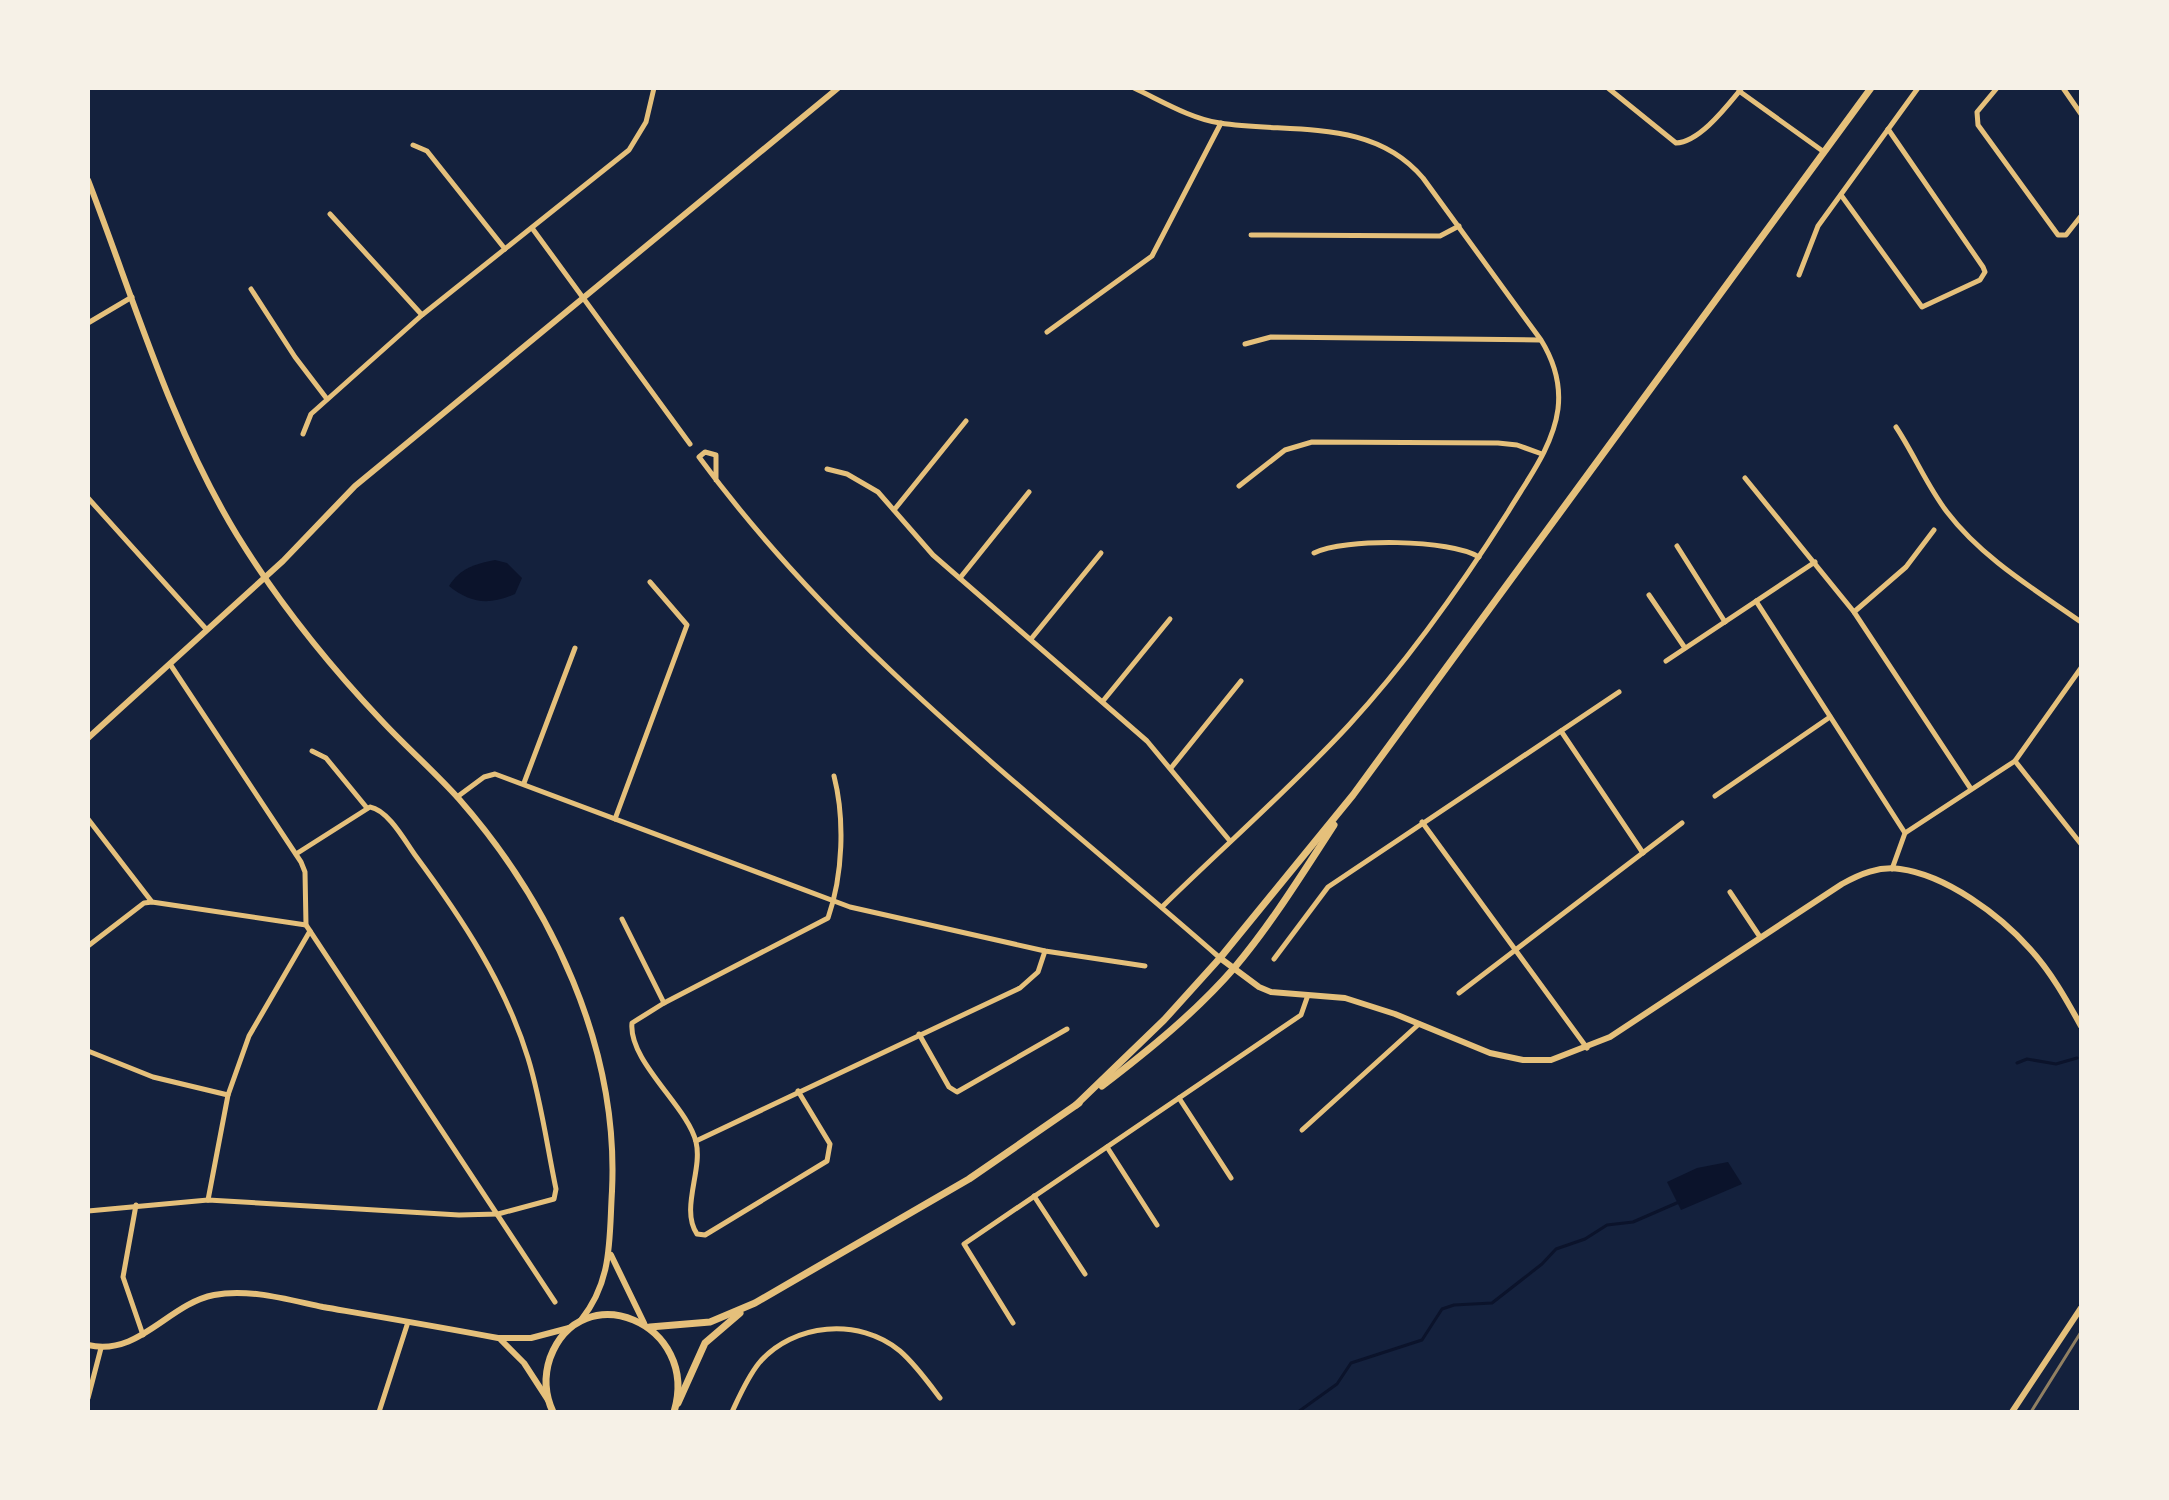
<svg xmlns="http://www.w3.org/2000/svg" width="2169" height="1500" font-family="'Nunito Sans',sans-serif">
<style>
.water{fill:#0b132b}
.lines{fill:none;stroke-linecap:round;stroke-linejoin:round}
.stream{stroke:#0b132b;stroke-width:3}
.minor{stroke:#e5c07b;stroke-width:5}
.tertiary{stroke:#e5c07b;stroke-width:6}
.secondary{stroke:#e5c07b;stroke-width:7}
.rail{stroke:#918062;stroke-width:3}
</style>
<rect width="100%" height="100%" fill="#14213d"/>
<!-- water -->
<g class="water">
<path d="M495 560 507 563 522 578 515 594C490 605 471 604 449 586 460 568 475 564 495 560Z"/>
<polygon points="1728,1162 1742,1184 1681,1210 1667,1182 1697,1168"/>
</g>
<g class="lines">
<!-- stream -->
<g class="stream">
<polyline points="2017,1063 2027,1059 2056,1064 2077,1058"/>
<polyline points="1298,1412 1337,1384 1351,1363 1422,1340 1442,1309 1454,1305 1492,1303 1542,1264 1556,1249 1585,1239 1607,1225 1633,1222 1679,1202"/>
</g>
<!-- minor -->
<g class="minor">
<path d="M1134 88C1160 100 1191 119 1220 123 1291 134 1372 117 1423 178L1541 340C1554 361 1561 384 1558 409 1553 447 1527 480 1508 512 1461 586 1408 661 1349 725 1290 789 1224 846 1162 907"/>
<path d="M1608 88 1676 143C1700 142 1727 106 1742 88"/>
<polyline points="1997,88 1977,112 1978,125 2058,235 2066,235 2081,216"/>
<polyline points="2063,88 2081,114"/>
<polyline points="1739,91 1824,152"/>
<polyline points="413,145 427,151 505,249"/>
<polyline points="1841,195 1922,307 1980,280 1985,272 1983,267 1888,129"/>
<polyline points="330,214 422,315"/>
<polyline points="532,228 690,444"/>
<polyline points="1251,235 1440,236 1459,226"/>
<polyline points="1799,275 1818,226 1918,88"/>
<polyline points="251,289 295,357 327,399"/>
<polyline points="88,323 132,297"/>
<polyline points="1047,332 1152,256 1221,123"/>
<polyline points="1245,344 1271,337 1540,340"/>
<path d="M1896 427C1914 454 1927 486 1947 512 1982 558 2034 589 2081 622"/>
<polyline points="303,434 311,414 422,315 629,150 646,122 654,88"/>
<polyline points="827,469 847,474 878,492 933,555 1147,741 1230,841"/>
<polyline points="1745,478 1854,612 1971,789"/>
<path d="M716 480V455L705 452 699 457C842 652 1039 799 1220 958"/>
<polyline points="1239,486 1285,450 1312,442 1498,443 1517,445 1542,454"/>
<polyline points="88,498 207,630"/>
<polyline points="894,510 966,421"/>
<polyline points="1677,546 1725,622"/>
<path d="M1314 553C1344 538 1451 539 1479 557"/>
<polyline points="960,578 1029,492"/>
<polyline points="1649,595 1685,648"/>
<polyline points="1756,601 1905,833"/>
<polyline points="1854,612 1906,567 1934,530"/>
<polyline points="1031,639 1101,553"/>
<polyline points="1666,661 1815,562"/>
<polyline points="170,664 301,862 305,872 306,925 555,1302"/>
<polyline points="1103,701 1170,619"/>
<polyline points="1561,731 1643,853"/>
<polyline points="312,751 326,758 367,808"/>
<polyline points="2015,761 2081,844"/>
<polyline points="1171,768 1241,681"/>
<polyline points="524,783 575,648"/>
<polyline points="1715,796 1830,717"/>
<polyline points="457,797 484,777 495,774 850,907 1045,951 1145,966"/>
<polyline points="88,819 152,902 306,925"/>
<polyline points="615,819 687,625 650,582"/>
<polyline points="1422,822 1587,1048"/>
<polyline points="1892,869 1905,833 2015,761 2081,668"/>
<polyline points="1730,892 1760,937"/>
<polyline points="622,919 664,1003"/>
<polyline points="88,946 144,903 152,902"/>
<polyline points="1274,959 1328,887 1619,692"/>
<polyline points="1459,993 1682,823"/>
<polyline points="919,1034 949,1087 957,1092 1067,1029"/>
<polyline points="88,1051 153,1077 228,1095"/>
<path d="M798 1091 830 1144 827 1161 705 1235 697 1234C680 1209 703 1170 696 1142 688 1107 628 1061 632 1023L664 1003 828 918C843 875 845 819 834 776"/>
<polyline points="1179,1098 1231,1178"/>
<polyline points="1302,1130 1419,1024"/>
<polyline points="696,1141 1020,988 1038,972 1045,951"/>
<polyline points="1107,1147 1157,1225"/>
<polyline points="1034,1196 1085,1274"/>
<polyline points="208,1200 228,1095 249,1036 310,931"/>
<polyline points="136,1205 123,1277 143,1335"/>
<path d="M88 1211 208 1200 459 1215 498 1214 554 1199 556 1189C547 1146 541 1100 528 1058 505 983 461 917 415 855 405 841 388 810 370 807L296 854"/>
<polyline points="1013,1323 964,1244 1301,1015 1308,995"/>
<polyline points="88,1398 101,1348"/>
<polyline points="379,1412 408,1322"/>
<path d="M732 1412C740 1395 747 1378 759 1363 793 1323 859 1317 900 1351 915 1364 928 1382 940 1398"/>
</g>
<!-- tertiary -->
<g class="tertiary">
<path d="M88 180C134 299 170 425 237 535 277 600 328 664 381 720 406 747 434 771 459 799 552 905 619 1048 612 1191 609 1239 613 1280 581 1320"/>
<polyline points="88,738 283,561 355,486 838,88"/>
<path d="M1220 958 1259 987 1271 992 1345 998 1395 1014 1490 1053 1523 1060H1551L1610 1037 1842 884C1860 874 1879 866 1900 869 1946 875 2000 915 2030 949 2051 972 2066 999 2081 1026"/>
<polyline points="611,1255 644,1323"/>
<polyline points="501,1340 524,1363 548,1400"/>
<path d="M88 1345C139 1357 168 1304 214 1295 249 1288 289 1300 323 1307 381 1317 440 1327 498 1338H531L569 1328"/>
<polyline points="2012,1412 2081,1308"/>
</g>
<!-- secondary -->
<g class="secondary">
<path d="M1102 1086C1149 1050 1196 1012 1235 967 1272 923 1302 874 1334 825"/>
<polyline points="1076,1105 1164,1020 1220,958 1353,795 1871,88"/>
<polyline points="650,1327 710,1322 755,1303 969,1179 1079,1103"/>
<polyline points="678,1403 705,1343 740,1313"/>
<path d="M553 1412C545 1395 544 1376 550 1358 581 1274 701 1323 674 1412"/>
</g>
<!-- rail -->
<polyline class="rail" points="2031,1412 2081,1332"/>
</g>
<!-- border -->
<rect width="2169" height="1500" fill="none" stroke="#f6f1e7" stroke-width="180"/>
</svg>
